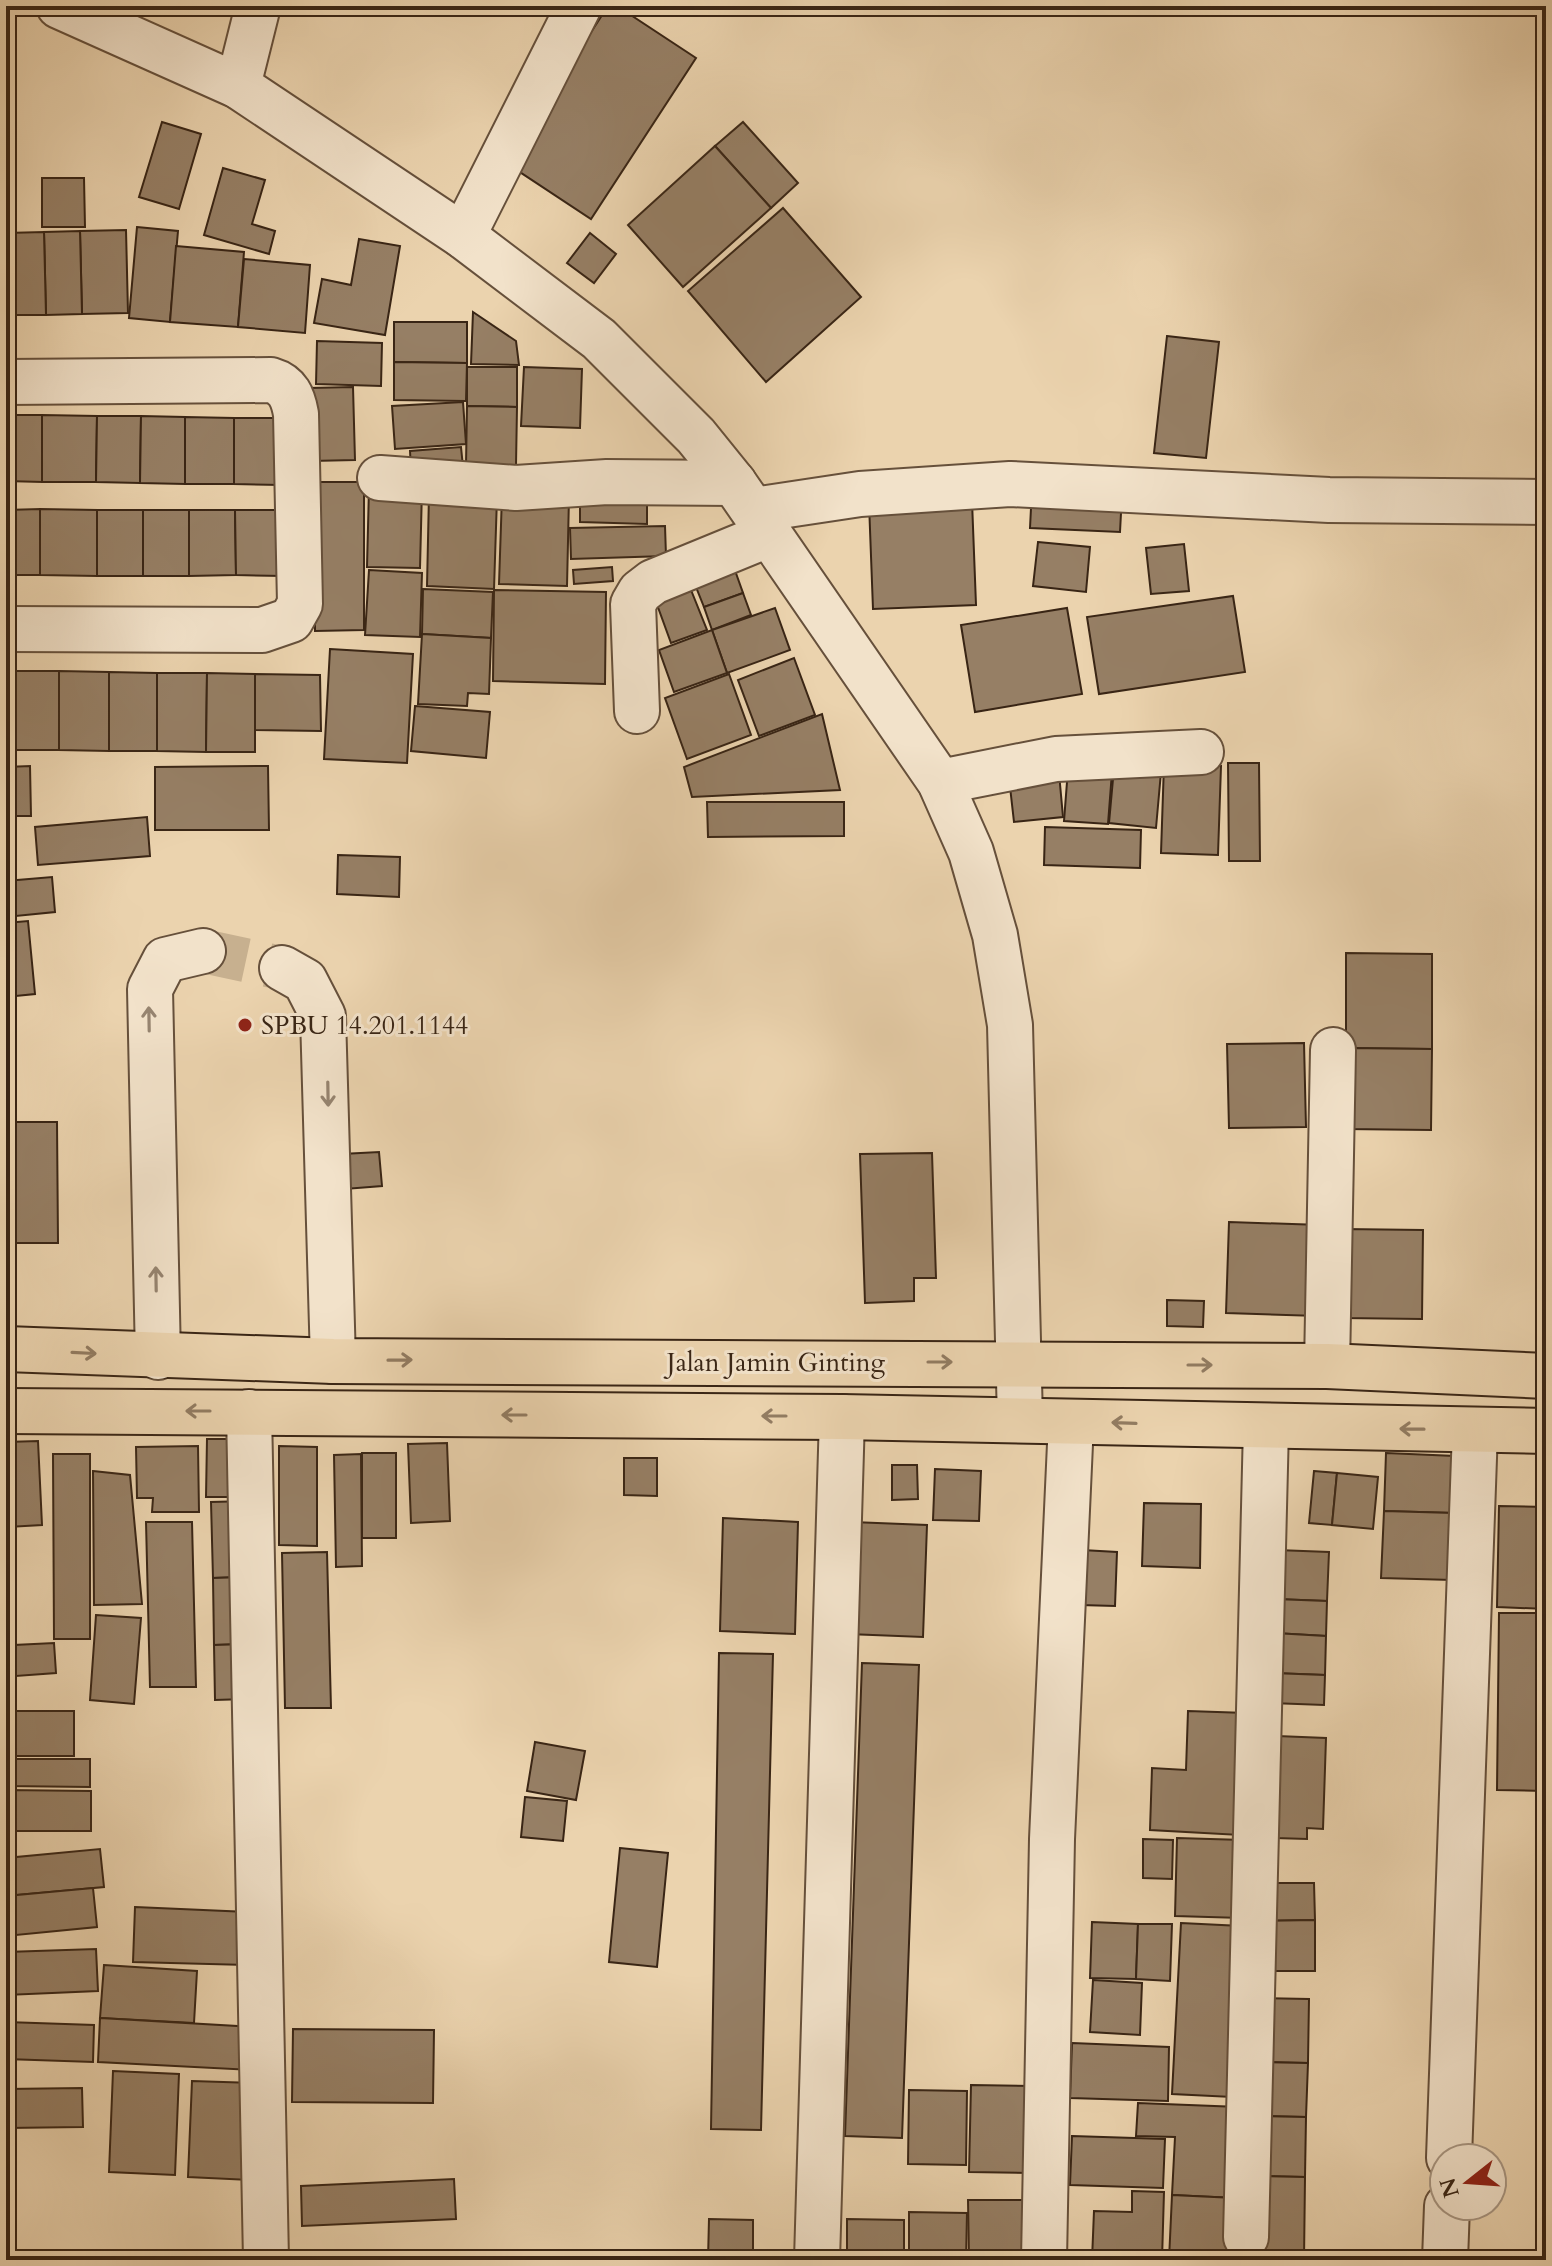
<svg xmlns="http://www.w3.org/2000/svg" width="1552" height="2266" font-family="Cardo,serif">
<style>
.building{fill:#967f65;stroke:#392515;stroke-width:2}
.lines{fill:none;stroke-linecap:round;stroke-linejoin:round}
.minor-tunnel{stroke:#c7b08f;stroke-width:44;stroke-dasharray:44 22;stroke-linecap:butt}
.minor-casing{stroke:#66503b;stroke-width:48}
.highway-casing{stroke:#392515;stroke-width:48}
.minor{stroke:#f2e2ca;stroke-width:44}
.highway{stroke:#ebd3ae;stroke-width:44}
.oneway{stroke:#968470}
.oneway2{stroke:#927c62}
.poi-dot{fill:#8f2418;stroke:#f2e2ca;stroke-width:3}
.labels{text-anchor:middle;dominant-baseline:central;stroke-width:6;stroke-linejoin:round;paint-order:stroke}
.poi-label{font-size:26px;fill:#392515;stroke:#f2e2ca;text-anchor:start}
.street-label{font-size:26px;fill:#392515;stroke:#f2e2ca}
</style>
<rect width="100%" height="100%" fill="#ebd3ae"/>
<filter id="stains"><feTurbulence type="fractalNoise" baseFrequency=".0025" numOctaves="4"/><feColorMatrix values="0 0 0 0 .2 0 0 0 0 .09 0 0 0 0 .02 0 0 0 .5 -.17"/></filter>
<radialGradient id="worn" r=".72"><stop offset=".6" stop-color="#630" stop-opacity="0"/><stop offset="1" stop-color="#630" stop-opacity=".3"/></radialGradient>
<!-- building -->
<g class="building">
<polygon points="608,6 617,6 696,58 591,219 506,163"/>
<polygon points="162,122 201,134 179,209 139,197"/>
<polygon points="743,122 798,183 771,208 715,146"/>
<polygon points="715,146 771,208 683,287 628,225"/>
<polygon points="223,168 265,180 252,224 275,231 269,254 204,235"/>
<polygon points="42,178 84,178 85,227 42,227"/>
<polygon points="783,208 861,297 766,382 688,291"/>
<polygon points="137,227 178,231 170,322 129,318"/>
<polygon points="126,230 128,313 82,314 80,231"/>
<polygon points="80,231 82,314 46,315 44,232"/>
<polygon points="44,232 46,315 6,315 6,233"/>
<polygon points="590,233 616,254 594,283 567,263"/>
<polygon points="359,239 400,246 385,335 314,323 322,279 351,285"/>
<polygon points="176,246 244,252 238,327 170,322"/>
<polygon points="244,259 310,265 305,333 238,327"/>
<polygon points="473,312 516,341 519,365 471,364"/>
<polygon points="394,322 467,322 467,363 394,362"/>
<polygon points="1167,336 1219,342 1206,458 1154,453"/>
<polygon points="317,341 382,343 381,386 316,384"/>
<polygon points="394,362 467,363 466,401 394,400"/>
<polygon points="467,367 517,367 517,407 467,406"/>
<polygon points="524,367 582,369 580,428 521,426"/>
<polygon points="353,387 355,460 311,461 309,388"/>
<polygon points="463,402 466,444 395,449 392,406"/>
<polygon points="467,406 517,407 516,465 466,465"/>
<polygon points="6,415 42,415 42,482 6,481"/>
<polygon points="42,415 97,416 96,482 42,482"/>
<polygon points="97,416 141,416 140,483 96,482"/>
<polygon points="141,416 185,417 185,484 140,483"/>
<polygon points="185,417 234,418 234,484 185,484"/>
<polygon points="234,418 282,418 281,485 234,484"/>
<polygon points="461,447 463,467 411,470 410,451"/>
<polygon points="315,482 364,482 364,630 315,631"/>
<polygon points="580,483 647,484 647,524 580,522"/>
<polygon points="369,488 422,489 420,568 367,567"/>
<polygon points="1032,488 1122,494 1120,532 1030,528"/>
<polygon points="429,494 497,497 494,589 427,586"/>
<polygon points="502,495 569,497 567,586 499,584"/>
<polygon points="972,501 976,605 873,609 869,503"/>
<polygon points="40,509 97,510 97,576 40,575"/>
<polygon points="40,509 40,575 6,575 6,510"/>
<rect x="97" y="510" width="46" height="66"/>
<rect x="143" y="510" width="46" height="66"/>
<polygon points="189,510 235,510 236,575 189,576"/>
<polygon points="235,510 282,510 283,576 236,575"/>
<polygon points="665,526 666,556 571,559 570,528"/>
<polygon points="1038,542 1090,547 1086,592 1033,586"/>
<polygon points="1184,544 1189,591 1151,594 1146,548"/>
<polygon points="732,562 743,593 704,607 692,577"/>
<polygon points="612,567 613,581 574,584 573,570"/>
<polygon points="369,570 422,573 420,637 365,635"/>
<polygon points="689,585 707,630 671,643 655,599"/>
<polygon points="423,589 493,592 491,638 422,634"/>
<polygon points="494,590 606,592 605,684 493,681"/>
<polygon points="743,593 751,615 712,630 704,607"/>
<polygon points="1233,596 1245,672 1099,694 1087,617"/>
<polygon points="775,608 790,650 727,673 712,630"/>
<polygon points="1067,608 1082,694 975,712 961,625"/>
<polygon points="712,630 727,673 674,692 659,650"/>
<polygon points="422,634 491,638 489,694 468,693 467,706 418,704"/>
<polygon points="330,649 413,654 407,763 324,759"/>
<polygon points="794,658 815,715 759,736 738,680"/>
<polygon points="6,671 13,671 12,750 6,750"/>
<polygon points="13,671 59,671 59,750 12,750"/>
<polygon points="59,671 109,672 109,751 59,750"/>
<polygon points="109,672 157,673 157,751 109,751"/>
<polygon points="157,673 207,673 206,752 157,751"/>
<polygon points="207,673 255,674 255,752 206,752"/>
<polygon points="255,674 320,675 321,731 255,730"/>
<polygon points="729,674 751,735 687,759 665,698"/>
<polygon points="415,706 490,712 486,758 411,751"/>
<polygon points="822,714 840,790 692,797 684,767"/>
<polygon points="1228,763 1259,763 1260,861 1229,861"/>
<polygon points="1164,764 1221,766 1218,855 1161,853"/>
<polygon points="30,766 31,816 6,816 6,767"/>
<polygon points="268,766 269,830 155,830 155,767"/>
<polygon points="1114,768 1161,772 1156,828 1109,823"/>
<polygon points="1068,769 1112,772 1108,824 1064,821"/>
<polygon points="1059,773 1063,817 1014,822 1009,778"/>
<polygon points="707,802 844,802 844,836 708,837"/>
<polygon points="147,817 150,856 38,865 35,827"/>
<polygon points="1045,827 1141,830 1140,868 1044,865"/>
<polygon points="338,855 400,857 399,897 337,894"/>
<polygon points="52,877 55,912 6,917 6,881"/>
<polygon points="28,921 35,994 6,997 6,923"/>
<polygon points="1346,953 1432,954 1432,1049 1346,1048"/>
<polygon points="1304,1043 1306,1127 1229,1128 1227,1044"/>
<polygon points="1346,1048 1432,1049 1431,1130 1345,1129"/>
<polygon points="6,1122 57,1122 58,1243 6,1243"/>
<polygon points="379,1152 382,1186 345,1189 342,1154"/>
<polygon points="932,1153 936,1278 914,1278 914,1301 865,1303 860,1154"/>
<polygon points="1229,1222 1321,1225 1318,1316 1226,1313"/>
<polygon points="1343,1229 1423,1230 1422,1319 1342,1318"/>
<polygon points="1167,1300 1204,1301 1203,1327 1167,1326"/>
<polygon points="207,1439 242,1439 241,1497 206,1497"/>
<polygon points="38,1441 42,1525 8,1527 6,1442"/>
<polygon points="447,1443 450,1521 411,1523 408,1444"/>
<polygon points="198,1446 199,1512 152,1512 153,1498 137,1498 136,1447"/>
<polygon points="279,1446 317,1447 317,1546 279,1545"/>
<rect x="362" y="1453" width="34" height="85"/>
<polygon points="1386,1453 1455,1456 1454,1513 1384,1511"/>
<polygon points="53,1454 90,1454 90,1639 54,1639"/>
<polygon points="361,1454 362,1566 336,1567 334,1455"/>
<polygon points="624,1458 657,1458 657,1496 624,1495"/>
<polygon points="892,1465 917,1465 918,1499 892,1500"/>
<polygon points="935,1469 981,1471 979,1521 933,1520"/>
<polygon points="93,1471 130,1475 142,1604 94,1605"/>
<polygon points="1314,1471 1337,1473 1332,1525 1309,1523"/>
<polygon points="1337,1473 1378,1477 1373,1529 1332,1525"/>
<polygon points="248,1501 243,1577 213,1578 211,1502"/>
<polygon points="1144,1503 1201,1504 1200,1568 1142,1566"/>
<polygon points="1499,1506 1546,1507 1546,1609 1497,1607"/>
<polygon points="1384,1511 1454,1513 1452,1580 1381,1578"/>
<polygon points="723,1518 798,1522 795,1634 720,1631"/>
<polygon points="146,1522 192,1522 196,1687 150,1687"/>
<polygon points="852,1522 927,1525 923,1637 848,1634"/>
<rect x="6" y="1550" width="4" height="43"/>
<polygon points="1082,1550 1117,1552 1115,1606 1080,1605"/>
<polygon points="1277,1550 1329,1552 1327,1601 1275,1599"/>
<polygon points="327,1552 331,1708 285,1708 282,1553"/>
<polygon points="243,1577 245,1644 214,1645 213,1578"/>
<polygon points="1275,1599 1327,1601 1326,1636 1274,1633"/>
<polygon points="1499,1613 1546,1613 1544,1791 1497,1790"/>
<polygon points="96,1615 141,1618 134,1704 90,1700"/>
<polygon points="1274,1633 1326,1636 1325,1675 1272,1673"/>
<polygon points="54,1643 56,1673 16,1676 14,1645"/>
<polygon points="245,1644 246,1699 215,1700 214,1645"/>
<polygon points="6,1647 9,1647 11,1707 6,1708"/>
<polygon points="719,1653 773,1654 761,2130 711,2129"/>
<polygon points="862,1663 919,1665 902,2138 845,2136"/>
<polygon points="1272,1673 1325,1675 1324,1705 1271,1703"/>
<rect x="6" y="1711" width="68" height="45"/>
<polygon points="1188,1711 1246,1713 1240,1835 1150,1830 1152,1768 1186,1770"/>
<polygon points="1277,1736 1326,1738 1323,1829 1307,1828 1307,1839 1275,1838"/>
<polygon points="535,1742 585,1751 576,1800 527,1791"/>
<polygon points="6,1759 90,1759 90,1787 6,1786"/>
<polygon points="6,1790 91,1791 91,1831 6,1831"/>
<polygon points="525,1797 567,1801 563,1841 521,1837"/>
<polygon points="1177,1838 1243,1840 1242,1918 1175,1916"/>
<polygon points="1143,1839 1173,1840 1172,1879 1143,1878"/>
<polygon points="620,1848 668,1853 657,1967 609,1962"/>
<polygon points="100,1849 104,1887 6,1896 6,1858"/>
<polygon points="1259,1883 1314,1883 1315,1920 1259,1921"/>
<polygon points="93,1888 97,1927 6,1936 6,1896"/>
<polygon points="135,1907 248,1912 247,1965 133,1962"/>
<polygon points="1315,1920 1315,1971 1259,1971 1259,1921"/>
<polygon points="1092,1922 1138,1924 1136,1979 1090,1978"/>
<polygon points="1181,1923 1241,1926 1232,2097 1172,2094"/>
<polygon points="1138,1924 1172,1924 1170,1981 1136,1979"/>
<polygon points="96,1949 98,1991 6,1995 6,1952"/>
<polygon points="104,1965 197,1971 194,2023 100,2018"/>
<polygon points="1093,1980 1142,1983 1140,2035 1090,2032"/>
<polygon points="1257,1998 1309,1999 1308,2063 1255,2062"/>
<polygon points="100,2018 254,2027 252,2070 98,2062"/>
<polygon points="6,2022 94,2025 93,2062 6,2059"/>
<polygon points="293,2029 434,2030 433,2103 292,2102"/>
<polygon points="1072,2043 1169,2047 1168,2101 1070,2098"/>
<polygon points="1255,2062 1308,2063 1306,2117 1255,2116"/>
<polygon points="113,2071 179,2074 175,2175 109,2172"/>
<polygon points="192,2081 254,2083 250,2180 188,2177"/>
<polygon points="971,2085 1032,2086 1031,2173 969,2172"/>
<polygon points="82,2088 83,2127 6,2128 6,2089"/>
<polygon points="909,2090 967,2091 966,2165 908,2164"/>
<polygon points="1138,2103 1239,2107 1235,2198 1172,2195 1175,2137 1136,2136"/>
<polygon points="1255,2116 1306,2117 1305,2177 1253,2176"/>
<polygon points="1072,2136 1165,2139 1163,2188 1070,2185"/>
<polygon points="1253,2176 1305,2177 1304,2260 1252,2259"/>
<polygon points="454,2179 456,2219 302,2226 301,2186"/>
<polygon points="1132,2191 1164,2192 1162,2260 1092,2260 1094,2211 1132,2212"/>
<polygon points="1172,2195 1235,2198 1232,2260 1169,2260"/>
<polygon points="968,2200 1024,2200 1024,2260 969,2260"/>
<polygon points="909,2212 967,2213 966,2260 909,2260"/>
<polygon points="709,2219 753,2220 753,2260 708,2260"/>
<polygon points="847,2219 904,2220 904,2260 847,2260"/>
<polygon points="418,2251 418,2260 304,2260 303,2254"/>
<rect x="1316" y="2256" width="99" height="4"/>
</g>
<g class="lines">
<!-- minor-tunnel -->
<polyline class="minor-tunnel" points="203,951 282,968"/>
<!-- minor casing -->
<g class="minor-casing">
<g id="minor">
<polyline points="59,6 238,86 463,236 599,339 696,436 734,483 940,782 971,852 995,935 1010,1025 1020,1420"/>
<polyline points="238,86 258,6"/>
<polyline points="463,236 579,6"/>
<path d="M6 382 271 380C288 385 293 397 296 414L300 604 291 620 262 630 6 629"/>
<polyline points="380,478 516,488 607,482 734,483"/>
<polyline points="754,510 860,494 1010,484 1329,500 1546,502"/>
<polyline points="637,711 633,604 640,592 653,582 770,534"/>
<polyline points="940,782 1056,759 1201,752"/>
<polyline points="282,968 305,981 323,1016 333,1361"/>
<polyline points="158,1357 150,989 165,960 203,951"/>
<polyline points="1327,1366 1333,1050"/>
<polyline points="249,1412 266,2260"/>
<polyline points="1449,2158 1475,1430"/>
<polyline points="1246,2237 1266,1427"/>
<polyline points="817,2260 842,1417"/>
<polyline points="1044,2260 1052,1839 1071,1422"/>
<polyline points="1445,2260 1447,2206"/>
</g>
</g>
<!-- highway casing -->
<g class="highway-casing">
<g id="highway">
<polyline points="6,1349 333,1361 1327,1366 1546,1376"/>
<polyline points="6,1411 842,1417 1546,1431"/>
</g>
</g>
<!-- minor -->
<use href="#minor" class="minor"/>
<!-- highway -->
<use href="#highway" class="highway"/>
</g>
<!-- one-way arrows -->
<defs><path id="oneway-shaft" d="M-6 0H5M1.5-3L5.5 0L1.5 3" fill="none" stroke-width="1.6" stroke-linecap="round" stroke-linejoin="round" transform="scale(2)"/></defs>
<g class="oneway">
<use href="#oneway-shaft" transform="translate(149 1019) rotate(-91)"/>
<use href="#oneway-shaft" transform="translate(328 1094) rotate(89)"/>
<use href="#oneway-shaft" transform="translate(156 1279) rotate(-91)"/>
</g>
<g class="oneway2">
<use href="#oneway-shaft" transform="translate(84 1353) rotate(3)"/>
<use href="#oneway-shaft" transform="translate(400 1360) rotate(-1)"/>
<use href="#oneway-shaft" transform="translate(940 1362)"/>
<use href="#oneway-shaft" transform="translate(1200 1365)"/>
<use href="#oneway-shaft" transform="translate(198 1411) rotate(-180)"/>
<use href="#oneway-shaft" transform="translate(514 1415) rotate(-180)"/>
<use href="#oneway-shaft" transform="translate(774 1416) rotate(-180)"/>
<use href="#oneway-shaft" transform="translate(1124 1423) rotate(-178)"/>
<use href="#oneway-shaft" transform="translate(1412 1429) rotate(-179)"/>
</g>
<!-- markers -->
<circle class="poi-dot" cx="245" cy="1025" r="8"/>
<g class="labels">
<!-- poi labels -->
<g class="poi-label">
<text x="261" y="1025">SPBU 14.201.1144</text>
</g>
<!-- street labels -->
<g class="street-label">
<text x="776" y="1362">Jalan Jamin Ginting</text>
</g>
</g>
<!-- margin -->
<rect width="1552" height="2266" fill="none" stroke="#ebd3ae" stroke-width="32"/>
<rect x="8" y="8" width="1536" height="2250" fill="none" stroke="#392515" stroke-width="4"/>
<rect x="16" y="16" width="1520" height="2234" fill="none" stroke="#392515" stroke-width="2"/>
<!-- north arrow -->
<g transform="translate(1468 2182) rotate(253)"><circle r="38" fill="#f2e2ca" stroke="#a89682" stroke-width="2"/>
<path d="M0-6L14 30L0 20L-14 30Z" fill="#8f2418"/>
<text y="-12" font-size="22" font-weight="bold" text-anchor="middle" fill="#392515">N</text>
</g>
<rect width="100%" height="100%" filter="url(#stains)"/>
<rect width="100%" height="100%" fill="url(#worn)"/>
</svg>
